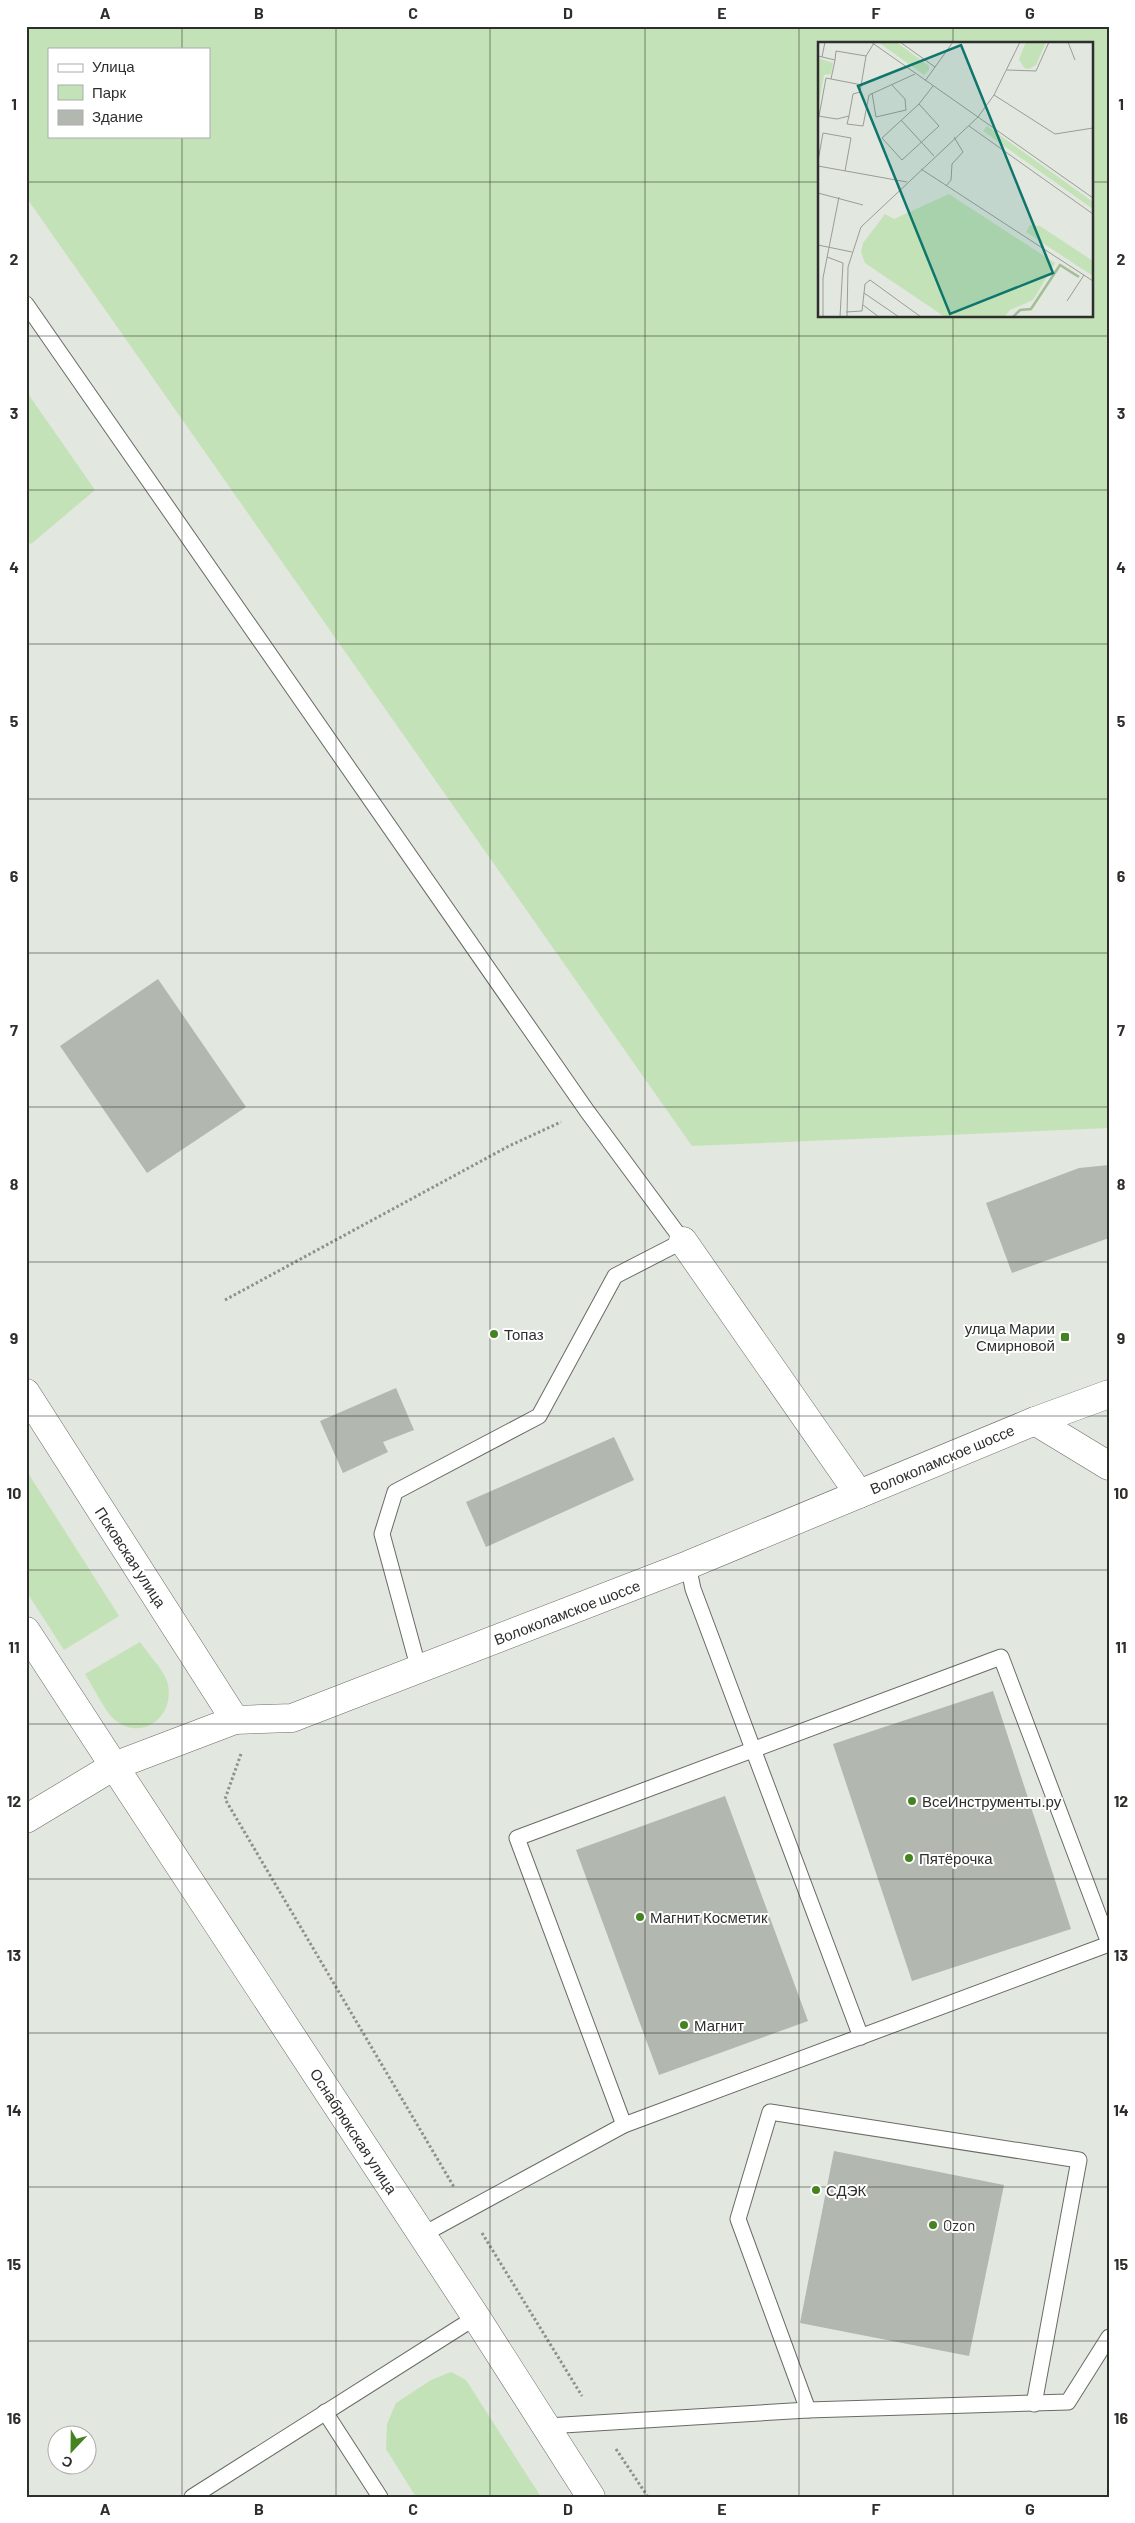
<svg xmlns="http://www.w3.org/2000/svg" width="1135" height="2523" font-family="Barlow,sans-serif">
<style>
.green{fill:#c4e2b7;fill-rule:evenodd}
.building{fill:#b2b7b0}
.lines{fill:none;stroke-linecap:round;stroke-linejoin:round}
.service-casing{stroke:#676c65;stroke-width:17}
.minor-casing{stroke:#676c65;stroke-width:29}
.tertiary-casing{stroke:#676c65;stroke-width:29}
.secondary-casing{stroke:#676c65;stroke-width:29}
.path{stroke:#8e918c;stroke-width:3;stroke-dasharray:2.5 2.5;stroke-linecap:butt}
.service{stroke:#fff;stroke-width:15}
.minor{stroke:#fff;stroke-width:28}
.tertiary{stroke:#fff;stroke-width:28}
.secondary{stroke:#fff;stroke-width:28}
.grid{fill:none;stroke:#2d2f2c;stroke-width:1;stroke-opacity:0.55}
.poi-dot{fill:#458321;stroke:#fff;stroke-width:2}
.labels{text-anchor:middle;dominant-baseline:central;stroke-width:4;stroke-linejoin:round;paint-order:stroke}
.poi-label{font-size:15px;fill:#2d2f2c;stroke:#fff;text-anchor:start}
.street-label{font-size:15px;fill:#2d2f2c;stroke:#fff}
.inset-river{fill:none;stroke:#a1be95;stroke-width:2.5}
.inset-road{fill:none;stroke:#9a9d97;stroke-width:1}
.view{fill:#0f766e;fill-opacity:0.15;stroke:#0f766e;stroke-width:2.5}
.inset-edge{fill:none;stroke:#2d2f2c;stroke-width:2.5}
.neatline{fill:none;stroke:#2d2f2c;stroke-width:2}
.grid-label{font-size:16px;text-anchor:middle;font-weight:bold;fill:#2d2f2c}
</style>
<rect width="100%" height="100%" fill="#e2e7df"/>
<!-- green -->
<g class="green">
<path d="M26 26H1109V1128L692 1146 26 197ZM819 44H1091V316H819ZM49 49H209V136H49Z"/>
<polygon points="26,391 95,490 31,544 26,541"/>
<polygon points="26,1470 119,1616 64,1650 26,1591"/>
<path d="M140 1642C148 1654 162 1668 167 1681 177 1714 144 1743 115 1720 105 1712 93 1686 85 1674Z"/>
<polygon points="451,2372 466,2380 541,2497 416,2497 386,2449 387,2424 396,2403 431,2380"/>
</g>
<!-- building -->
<g class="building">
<polygon points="158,979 246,1107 147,1173 60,1046"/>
<polygon points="1109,1165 1109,1238 1012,1273 986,1203 1079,1168"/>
<polygon points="396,1388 414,1430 383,1442 388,1452 343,1473 320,1421"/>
<polygon points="614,1437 634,1480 486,1547 466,1502"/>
<polygon points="993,1691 1071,1929 912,1981 833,1744"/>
<polygon points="725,1796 808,2021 659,2075 576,1850"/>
<polygon points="834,2151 1004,2185 969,2356 800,2323"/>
</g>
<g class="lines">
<!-- service casing -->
<g class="service-casing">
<g id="service">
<polyline points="26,304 587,1111 683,1241 615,1276 539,1416 395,1492 382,1534 419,1670"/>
<polyline points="688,1565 693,1589 861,2037"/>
<polyline points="1109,1943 1001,1657 517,1838 624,2125 1109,1944"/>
<polyline points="422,2235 624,2125"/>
<polyline points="808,2410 738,2219 770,2112 1079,2160 1034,2404"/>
<polyline points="325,2412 380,2497"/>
<polyline points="547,2426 808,2410 1068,2402 1109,2337"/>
<polyline points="192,2497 476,2317"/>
</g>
</g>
<!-- minor casing -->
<g class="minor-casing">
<g id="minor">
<polyline points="683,1241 859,1494"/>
<polyline points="1035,1421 1109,1466"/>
</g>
</g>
<!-- tertiary casing -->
<g class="tertiary-casing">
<polyline id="tertiary" points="114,1766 476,2317 591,2497"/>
</g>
<!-- secondary casing -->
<g class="secondary-casing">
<g id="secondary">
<polyline points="26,1393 235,1720"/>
<polyline points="26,1631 114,1766"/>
<polyline points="26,1819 114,1766 235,1720 292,1718 688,1565 1035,1421 1109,1394"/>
</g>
</g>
<!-- path -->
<g class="path">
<polyline points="225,1300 509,1146 561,1122"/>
<polyline points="241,1754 225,1799 454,2187"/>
<polyline points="482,2233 582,2396"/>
<polyline points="616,2449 648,2497"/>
</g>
<!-- service -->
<use href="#service" class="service"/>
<!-- minor -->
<use href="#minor" class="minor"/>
<!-- tertiary -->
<use href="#tertiary" class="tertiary"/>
<!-- secondary -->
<use href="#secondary" class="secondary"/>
</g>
<!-- grid -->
<path class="grid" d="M182 26V49M336 26V2497M490 26V2497M645 26V2497M799 26V2497M953 26V44M182 136V2497M26 182H819M1091 182H1109M953 316V2497M26 336H1109M26 490H1109M26 644H1109M26 799H1109M26 953H1109M26 1107H1109M26 1262H1109M26 1416H1109M26 1570H1109M26 1724H1109M26 1879H1109M26 2033H1109M26 2187H1109M26 2341H1109"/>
<!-- markers -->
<g class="poi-dot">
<circle cx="494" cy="1334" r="5"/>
<rect x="1060" y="1332" width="10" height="10" rx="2.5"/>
<circle cx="912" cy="1801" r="5"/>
<circle cx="909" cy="1858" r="5"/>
<circle cx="640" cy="1917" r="5"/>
<circle cx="684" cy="2025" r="5"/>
<circle cx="816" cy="2190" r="5"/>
<circle cx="933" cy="2225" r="5"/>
</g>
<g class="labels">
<!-- poi labels -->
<g class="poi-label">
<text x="1055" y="1328" text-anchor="end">улица Марии<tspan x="1055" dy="17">Смирновой</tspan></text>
<text x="504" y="1334">Топаз</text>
<text x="922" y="1801">ВсеИнструменты.ру</text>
<text x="919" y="1858">Пятёрочка</text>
<text x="650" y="1917">Магнит Косметик</text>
<text x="694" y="2025">Магнит</text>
<text x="826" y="2190">СДЭК</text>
<text x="943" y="2225">Ozon</text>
</g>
<!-- street labels -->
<g class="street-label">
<text transform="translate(942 1459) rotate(-23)">Волоколамское шоссе</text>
<text transform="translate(131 1557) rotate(57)">Псковская улица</text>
<text transform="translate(567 1612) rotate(-21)">Волоколамское шоссе</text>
<text transform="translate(354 2131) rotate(57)">Оснабрюкская улица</text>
</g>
</g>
<!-- overview -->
<g transform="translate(818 42)">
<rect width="275" height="275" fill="#e2e7df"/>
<path d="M60 0H78L111 24V28L106 33ZM208 0H228L218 23 211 27 206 26 201 17ZM0 16 15 21 13 32 6 33 0 67ZM169 84 275 160V167L165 89ZM131 152 237 221 215 258 192 268 186 275H127L47 221 43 210 45 201 67 172 76 177ZM212 183 222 184 275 219V234L208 190Z" fill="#c4e2b7"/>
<path class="inset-river" d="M195 275 202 268 213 267 242 223 261 235"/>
<path class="inset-road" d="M53 0 160 75M82 0 117 25M250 0 257 18M0 14 17 18 13 37M4 15 7 0M17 18 18 9 48 14M189 28 218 29 231 0M107 39 135 0M54 51 58 75 88 68 87 57 74 43M176 53 237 92 275 86M101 62 121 84 84 118 64 96ZM101 62 115 44M0 74 19 77 31 74 35 52 42 50 48 14 56 1M1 74 8 36 44 43M31 74 29 82 45 84 51 53 97 32M160 75 275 156M83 78 116 114M151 84 275 172M0 119 5 91 33 96 27 129M0 124 89 140M103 127 275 239M128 144 133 138 134 122 145 110 136 95M0 151 45 163M0 203 34 210M9 215 25 221 22 275M46 251 81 275M249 259 266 233M45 263 61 275M28 270 44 269 47 242 52 238 103 275M5 275V236L21 155M29 275 30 225 43 185 160 75 176 53 202 0"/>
<path class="view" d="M143 3 235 231 132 272 40 44Z"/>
<rect width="275" height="275" class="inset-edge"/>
</g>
<!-- border -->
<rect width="1135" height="2523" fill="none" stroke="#ffffff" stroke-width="55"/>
<!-- legend -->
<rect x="48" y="48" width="162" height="90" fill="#ffffff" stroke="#abacab"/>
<rect x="58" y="64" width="25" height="8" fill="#ffffff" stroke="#abacab"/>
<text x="92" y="72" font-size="15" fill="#2d2f2c">Улица</text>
<rect x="58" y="85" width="25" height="15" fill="#c4e2b7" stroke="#abacab"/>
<text x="92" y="98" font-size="15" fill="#2d2f2c">Парк</text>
<rect x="58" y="110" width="25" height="15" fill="#b2b7b0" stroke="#abacab"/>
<text x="92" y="122" font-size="15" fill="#2d2f2c">Здание</text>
<!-- north arrow -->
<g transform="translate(72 2450) rotate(202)"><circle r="24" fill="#ffffff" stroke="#abacab"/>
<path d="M0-4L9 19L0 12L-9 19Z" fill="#458321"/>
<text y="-8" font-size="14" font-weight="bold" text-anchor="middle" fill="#2d2f2c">С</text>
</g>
<rect x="28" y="28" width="1080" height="2468" class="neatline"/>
<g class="grid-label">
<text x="105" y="19">A</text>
<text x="259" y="19">B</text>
<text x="413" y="19">C</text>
<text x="568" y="19">D</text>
<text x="722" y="19">E</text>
<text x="876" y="19">F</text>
<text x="1030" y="19">G</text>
<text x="14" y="110">1</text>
<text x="1121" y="110">1</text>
<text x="14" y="265">2</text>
<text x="1121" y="265">2</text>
<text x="14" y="419">3</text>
<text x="1121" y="419">3</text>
<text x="14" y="573">4</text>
<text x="1121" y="573">4</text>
<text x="14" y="727">5</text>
<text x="1121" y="727">5</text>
<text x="14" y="882">6</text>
<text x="1121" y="882">6</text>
<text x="14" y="1036">7</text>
<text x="1121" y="1036">7</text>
<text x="14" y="1190">8</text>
<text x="1121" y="1190">8</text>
<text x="14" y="1344">9</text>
<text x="1121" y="1344">9</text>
<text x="14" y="1499">10</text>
<text x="1121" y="1499">10</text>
<text x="14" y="1653">11</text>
<text x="1121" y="1653">11</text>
<text x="14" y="1807">12</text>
<text x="1121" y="1807">12</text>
<text x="14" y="1961">13</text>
<text x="1121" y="1961">13</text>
<text x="14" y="2116">14</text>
<text x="1121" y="2116">14</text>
<text x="14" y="2270">15</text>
<text x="1121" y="2270">15</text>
<text x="14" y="2424">16</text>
<text x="1121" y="2424">16</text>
<text x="105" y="2515">A</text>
<text x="259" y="2515">B</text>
<text x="413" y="2515">C</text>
<text x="568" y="2515">D</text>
<text x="722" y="2515">E</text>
<text x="876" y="2515">F</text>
<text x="1030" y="2515">G</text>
</g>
</svg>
